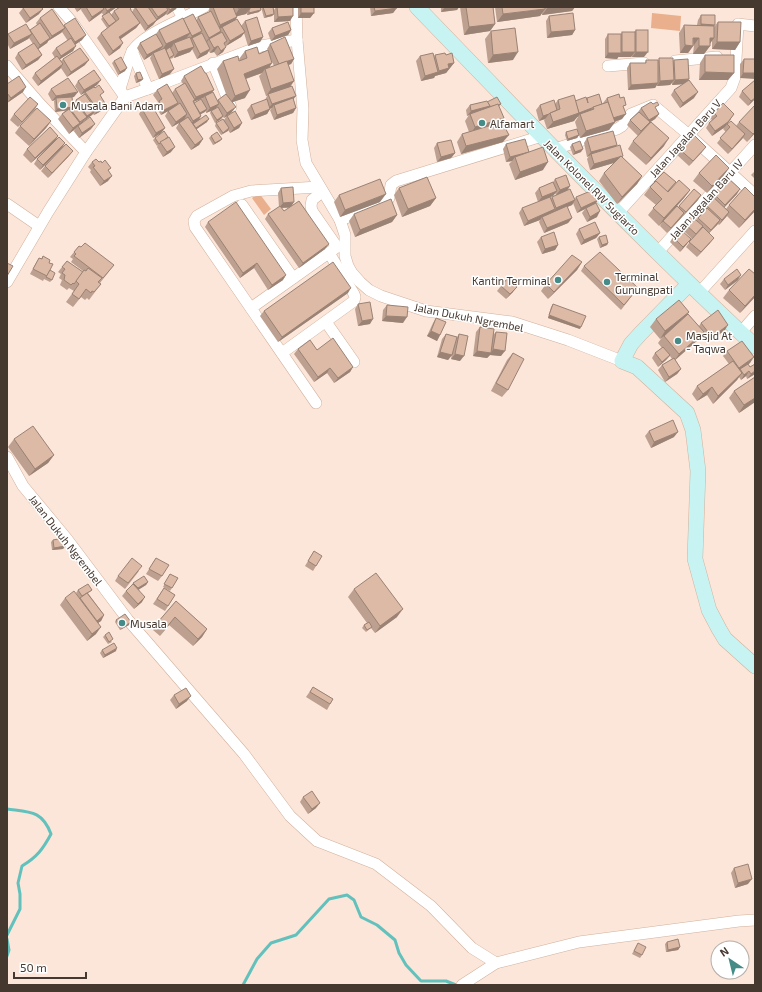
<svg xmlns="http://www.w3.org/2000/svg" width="762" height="992" font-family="'Exo 2',sans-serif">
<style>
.green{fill:#eaaf8c}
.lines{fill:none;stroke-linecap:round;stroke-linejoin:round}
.stream{stroke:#62c1bc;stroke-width:3}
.street-casing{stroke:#d2b19d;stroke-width:12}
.secondary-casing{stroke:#d2b19d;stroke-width:16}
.street{stroke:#fff;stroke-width:11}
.secondary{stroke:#c7f4f2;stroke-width:15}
.wall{fill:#bda08f;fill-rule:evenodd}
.shaded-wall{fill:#9a8274}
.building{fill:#dcbaa6;stroke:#9a8274}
.poi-dot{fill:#458c88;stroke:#fff;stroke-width:1.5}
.labels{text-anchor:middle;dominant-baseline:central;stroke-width:3;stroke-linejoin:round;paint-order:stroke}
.poi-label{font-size:11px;fill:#45382f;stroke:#fff;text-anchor:start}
.street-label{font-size:11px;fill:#45382f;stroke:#fff}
</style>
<rect width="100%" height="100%" fill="#fbe6d9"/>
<!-- green -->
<g class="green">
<polygon points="652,13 681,16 680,31 651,28"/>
<polygon points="259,193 271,209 264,215 252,198"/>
</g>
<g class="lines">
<!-- stream -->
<g class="stream">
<path d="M7 809C29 812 42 810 51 834 43 849 37 857 22 866L18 883 20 894V909L7 935"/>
<polyline points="7,939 9,950 7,956"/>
<polyline points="243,985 257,959 271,943 296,935 329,899 347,895 354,900 361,917 377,925 395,940 399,953 406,965 421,981 446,981 456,985"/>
</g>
<!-- street casing -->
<g class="street-casing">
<g id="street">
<polyline points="177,7 183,18 204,7"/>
<polyline points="296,7 297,40 303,109 302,140 306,163 340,220 345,235 345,256 348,266 352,273 360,282 369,290 381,296 426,311 512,322 568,340 622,361"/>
<polyline points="132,51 148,89"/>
<polyline points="675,61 717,57"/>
<polyline points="213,63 231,107"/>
<polyline points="7,66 40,104 86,152"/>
<polyline points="608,66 644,63"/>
<path d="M120 88C124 79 128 57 133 50 143 36 168 26 183 18"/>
<polyline points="125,97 156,86 261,46 297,40"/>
<polyline points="555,149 617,129 622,126 631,114 653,105 689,135 755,195"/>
<polyline points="7,204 39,226"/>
<polyline points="242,205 293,278"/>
<polyline points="618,213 731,88 735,77 738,24 755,26"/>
<polyline points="340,220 386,203 389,198 391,185 396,181 542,136"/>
<polyline points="657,253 755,145"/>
<polyline points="7,282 48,212 86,152 125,97 72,22 59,7"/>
<polyline points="699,293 755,231"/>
<polyline points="251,308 337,247 312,211 311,206 312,200 322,192"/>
<polyline points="326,322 354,362"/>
<polyline points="741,332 755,316"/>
<polyline points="282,353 354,301 355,297 354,294 329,253"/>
<polyline points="316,403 195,227 194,221 197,216 233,196 251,191 319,187"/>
<polyline points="7,457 23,486 67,539 128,620 244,754 290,816 317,841 376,864 431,906 472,948 496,963"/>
<polyline points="462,985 496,963 579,942 739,921 755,920"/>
</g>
</g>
<!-- secondary casing -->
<g class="secondary-casing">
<g id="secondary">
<path d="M417 7C528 122 638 237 755 346"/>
<polyline points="689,284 640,334 631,344 622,361 637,367 687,413 693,430 698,471 695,559 709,610 719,629 725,639 755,666"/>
</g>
</g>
<!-- street -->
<use href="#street" class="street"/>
<!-- secondary -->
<use href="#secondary" class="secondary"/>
</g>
<!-- wall -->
<g class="wall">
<polygon points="74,7 117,7 109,12 111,15 114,11 134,9 131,10 132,12 135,7 177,7 176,9 167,15 166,14 165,15 156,21 153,25 145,31 140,23 136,28 121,39 120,48 109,56 97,38 101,33 107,28 101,19 104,16 102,13 100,14 89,22 81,10 82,8 77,12"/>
<polygon points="210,7 260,7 259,12 247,15 247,13 246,14 237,16 237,17 235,19 242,27 241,26 245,21 263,37 260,42 248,46 244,33 241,37 226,46 225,44 223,52 217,56 214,52 210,53 209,51 207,54 197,59 192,49 190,52 174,58 174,56 173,58 170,59 170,74 159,79 150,58 152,55 144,60 137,48 140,43 155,35 159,30 183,19 196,21 198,17 209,12 209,10"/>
<path d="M261 7H293L290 21 274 22V14L272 16 264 18ZM273 7H276L274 10Z"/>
<polygon points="298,7 314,7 314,13 310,18 298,18"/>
<polygon points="370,7 397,7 393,13 371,16"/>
<polygon points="441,7 459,7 457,10 441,12"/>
<polygon points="460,7 493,7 495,24 490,31 464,35"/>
<polygon points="495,7 575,7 572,11 542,15 542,13 540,16 497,22"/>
<polygon points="23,8 39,14 26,23 19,13"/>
<polygon points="701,15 714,26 714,27 718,22 740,42 735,50 712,49 712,40 710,44 710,46 704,54 693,54 694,45 688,53 680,53 679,33 684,25 697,25 698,20"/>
<polygon points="549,16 575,30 572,35 547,38 546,21"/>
<polygon points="40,18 64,26 64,25 82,40 75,44 73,51 60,59 61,61 63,59 85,65 67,77 61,68 60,69 38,86 32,78 35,73 55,58 52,53 56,48 68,41 62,32 48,41 47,43 38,49 42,55 38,60 22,70 15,58 18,53 33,44 29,38 28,39 10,49 7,43 7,36 8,34 30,31 37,25 36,23"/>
<polygon points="272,28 291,30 288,35 271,41 268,33"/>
<polygon points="636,30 644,57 632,57 632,56 631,57 618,57 617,59 605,58 605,39 608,34 621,34 622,32 634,32"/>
<polygon points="491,31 513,60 488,63 485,39"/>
<path d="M270 44 294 59 291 64 288 65 294 81 290 87 296 108 293 113 274 120 270 110 272 108 270 109 267 114 251 120 247 110 251 105 265 100 267 96H266L259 76 262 73 246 79 245 98 232 102V112L228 115 242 123 239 128 230 133 228 130 221 135 215 126 216 123 224 120 226 117 224 118 223 117 221 119 215 123 210 113 211 111 206 113V111L201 114V116L199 120 207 122 196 129 203 139 199 145 191 150 176 128 179 123 185 119V118L184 120 172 127 165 116 168 111 161 115 155 106 158 102 153 95 157 90 172 93 175 89 183 84 181 81 184 76 212 92 218 101 226 94 217 69 223 61H240L239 59 245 51 259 54 268 50 267 49ZM269 55 274 66 270 67ZM203 98 201 100 194 103 193 102Z"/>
<polygon points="435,55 446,55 454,63 446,73 435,76 434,78 421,81 416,61 420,56 434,57"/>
<polygon points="705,55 734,73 728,80 699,80 700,63"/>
<polygon points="659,58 673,62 674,60 688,80 694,98 680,108 671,95 674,90 683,84 672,85 672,83 670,85 657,86 657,85 655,88 628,90 627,68 630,63 645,63 646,60 658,61"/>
<polygon points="744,59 755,59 740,78 740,64"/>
<polygon points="114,61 125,71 118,75 112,63"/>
<polygon points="136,73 143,79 141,81 136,83 134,76"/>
<polygon points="755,80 755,99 748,106 739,97 742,91"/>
<polygon points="78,81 97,85 94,87 106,105 103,110 94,115 93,114 85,120 83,122 91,129 79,138 74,131 75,129 69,134 58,119 62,114 66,110 55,112 54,101 55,100 52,101 48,94 51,89 74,97 72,97 73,105 76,100 83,95 85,92 81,95 75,86"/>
<polygon points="7,84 23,92 7,103"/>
<polygon points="587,98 602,104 603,103 607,98 624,108 622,119 615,122 609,130 580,138 575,122 578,117 576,117 574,121 547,129 544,120 545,119 539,121 536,110 540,105 555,104 558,100 575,101 587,99"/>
<polygon points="487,102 501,104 499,106 500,123 503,142 461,154 457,142 462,134 469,132 465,121 469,115 467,116 466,110 470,105"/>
<polygon points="641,108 656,109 659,114 655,119 650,122 638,136 627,125 630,120 638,112"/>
<polygon points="35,109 18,127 10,120 14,114"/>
<polygon points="142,109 165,128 161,133 153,138 139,114"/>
<polygon points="714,113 731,119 725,127 712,136 706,128 709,123 712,120 710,118"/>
<polygon points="51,121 46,128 29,146 15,133 20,126"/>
<polygon points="739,122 755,133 747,142 743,138 728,154 717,143 726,132 723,129 727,124 736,126"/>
<polygon points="566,132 579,135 577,138 567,141 565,135"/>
<polygon points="58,136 55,141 31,163 23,155 27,149"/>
<polygon points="211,136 220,141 213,145 209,138"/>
<polygon points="168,137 171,152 163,157 157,147 158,145 157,146 153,140 155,138"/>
<polygon points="587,138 616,147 622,158 642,176 637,184 617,204 599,181 604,173 614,163 590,170 587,159 589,156 587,157 584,143"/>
<polygon points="633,141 664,146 646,165 628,149"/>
<polygon points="437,143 455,153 451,158 437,162 434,148"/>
<polygon points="506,144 529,152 543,170 515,180 509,164 512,161 506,162 503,149"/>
<polygon points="572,144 581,152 573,155 570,147"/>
<polygon points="62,148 40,170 34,164 37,159"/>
<polygon points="678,148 702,152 689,166 675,153"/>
<polygon points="69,156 48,178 41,171 45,166"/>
<polygon points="92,162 99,162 111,168 108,171 108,181 100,186 90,172 91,170 88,167"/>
<polygon points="729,168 724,175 707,193 693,181 699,173"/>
<polygon points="755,171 755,179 751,175"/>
<path d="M555 179 575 199 576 197 598 200 596 203 597 217 587 222 582 213 585 209 577 213 573 203 572 205 567 207 572 218 568 223 544 233 539 222 540 220 524 226 519 213 522 208 538 202 535 193 539 188 553 182ZM555 193 556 195 552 197 551 198 550 197 553 196Z"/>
<polygon points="676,182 672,188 690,190 684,198 659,226 648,215 656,205 644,195 650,187"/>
<path d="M281 188 291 206 325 249 299 268 265 219 268 214 279 207 278 193ZM282 208H290L284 211Z"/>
<polygon points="399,188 436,198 430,206 402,217 394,195"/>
<polygon points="714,194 737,194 724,207 726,209 729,205 755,197 755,211 739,228 727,216 719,225 718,224 709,233 710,243 697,257 686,247 692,239 681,228 684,223 696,220 704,211 702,209"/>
<polygon points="339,195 380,202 340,217 334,202"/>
<polygon points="698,200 667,233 660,226 663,221 679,206"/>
<polygon points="354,214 397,215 392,222 355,237 349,221"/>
<polygon points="208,222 283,280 268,290 254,268 240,278 205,227"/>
<polygon points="579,229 600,233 596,238 581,245 576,234"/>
<polygon points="541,237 558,245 555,250 542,254 537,242"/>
<polygon points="599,237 608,243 607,245 600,248 597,239"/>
<polygon points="673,237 687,244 680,252 670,242"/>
<polygon points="79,246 114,265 100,283 101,284 89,300 87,298 85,300 81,297 73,307 66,302 74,291 69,288 67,290 60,285 62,280 59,278 61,274 58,272 67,261 83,272 83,271 71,262 73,259 70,257"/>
<polygon points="43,256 49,263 50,270 52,280 50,282 44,279 43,281 30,274 36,263 39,258 41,259"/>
<polygon points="582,262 577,270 548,299 541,291 546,284"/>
<polygon points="584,266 638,288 621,310 581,271"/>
<polygon points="755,274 755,297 740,313 723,298 729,290"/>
<polygon points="724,279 738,280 725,290 720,284"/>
<polygon points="501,286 513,292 506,299 497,291"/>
<polygon points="348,293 278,342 260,316 264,311"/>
<polygon points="358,304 370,324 358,326 355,309"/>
<polygon points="553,304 580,329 548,318 551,307"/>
<polygon points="387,305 403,323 382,321 383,310"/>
<polygon points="689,312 687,315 699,326 701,323 725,330 709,342 702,334 699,339 675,360 681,369 677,374 665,382 658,370 662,365 672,359 670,356 666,360 658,367 652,358 655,353 662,348 658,343 663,336 660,339 650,327 656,319"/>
<polygon points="436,318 440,335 437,341 427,336 433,323"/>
<polygon points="480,327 493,335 496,332 501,356 490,355 487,358 473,356 476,332"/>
<polygon points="446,334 457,337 459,334 460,361 451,359 452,353 452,355 448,360 437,357 442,339"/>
<polygon points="298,349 317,350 353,367 350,372 334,383 327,373 314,382 294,354"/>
<polygon points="727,351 750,363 743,367 750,367 755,364 755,374 747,379 746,376 741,380 739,377 737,380 713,404 707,395 697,401 692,394 697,386 729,364 723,356"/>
<polygon points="513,353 508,390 502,397 491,391 507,360"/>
<polygon points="755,377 755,402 739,413 729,398 734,391"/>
<polygon points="649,431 674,437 651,448 645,436"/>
<polygon points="14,439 54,455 48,463 29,476 8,447"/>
<polygon points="53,540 65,546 63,549 52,550 51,542"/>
<polygon points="314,551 316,566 313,571 305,566"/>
<polygon points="156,558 162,576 158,581 146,574"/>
<polygon points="139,571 125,589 115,581 118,576"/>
<polygon points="170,574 178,578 170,591 163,587"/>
<polygon points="148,582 146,585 139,589 142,602 134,609 122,596 126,591 131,586 133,583"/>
<polygon points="164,588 175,595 165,611 153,604"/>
<polygon points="354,589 397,617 375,633 371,628 366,632 362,628 364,625 367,623 348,597"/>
<polygon points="78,590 92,590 90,592 88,593 104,615 101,621 98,623 96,634 87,641 60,605 65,598 79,598 76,593"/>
<polygon points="176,601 207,629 202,637 193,646 169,625 160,636 153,630 158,622"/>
<polygon points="116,620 129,625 120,630 115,622"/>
<polygon points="105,635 112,642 108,644 103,637"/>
<polygon points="102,650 116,651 103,658 100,653"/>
<polygon points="313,687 333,699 327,710 306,697"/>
<polygon points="174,695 187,701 176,709 170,700"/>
<polygon points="303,797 316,808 308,814 300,802"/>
<polygon points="734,868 748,884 735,888 731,873"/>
<polygon points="667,942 680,947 678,950 666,952 665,944"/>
<polygon points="638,943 642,955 640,958 632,954"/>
</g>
<!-- shaded-wall -->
<g class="shaded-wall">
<polygon points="81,7 83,7 82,8 77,12"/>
<polygon points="113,7 117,7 104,16 107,11"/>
<polygon points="174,7 177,7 176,9 167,15 170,10"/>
<polygon points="249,7 251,7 246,14 234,17 239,9"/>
<polygon points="445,7 459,7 457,10 441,12"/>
<polygon points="548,7 575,7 572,11 542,15"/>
<polygon points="397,8 393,13 371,16 375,11"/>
<polygon points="43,9 39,14 26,23 30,18"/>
<polygon points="104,9 100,14 89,22 92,17"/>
<polygon points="545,9 540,16 497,22 503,14"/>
<polygon points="168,10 165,15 156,21 153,25 145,31 148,26 155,21 158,17"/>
<polygon points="261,10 259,12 247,15 249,13"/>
<polygon points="301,13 314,13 310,18 298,18"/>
<polygon points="274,14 272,16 264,18 266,16"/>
<polygon points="293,16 290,21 274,22 278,17"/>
<polygon points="237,17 234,22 217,30 220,25"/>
<polygon points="140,23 136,28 116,42 119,37"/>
<polygon points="495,24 490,31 464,35 469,27"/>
<polygon points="701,24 715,25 711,30 697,29"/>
<polygon points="65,28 61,33 48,41 52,36"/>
<polygon points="291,30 288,35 271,41 275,36"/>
<polygon points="575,30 572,35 547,38 551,32"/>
<polygon points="202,31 198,36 192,38 191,40 189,41 192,36"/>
<polygon points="221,31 218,36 209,39 207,42 205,43 209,38"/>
<polygon points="245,32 241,37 226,46 230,41"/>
<polygon points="190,33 185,40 174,43 172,47 161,52 166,44"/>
<polygon points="32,34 28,39 10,49 14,43"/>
<polygon points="86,35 82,40 72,47 75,42"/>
<polygon points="263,37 260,42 248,46 251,41"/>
<polygon points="50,38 47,43 37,50 40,45"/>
<polygon points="693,38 699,38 694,45"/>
<polygon points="710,38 714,38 709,45"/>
<polygon points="717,42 740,42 735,50 712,49"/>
<polygon points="123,43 120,48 109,56 113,51"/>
<polygon points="685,45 693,46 688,53 680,53"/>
<polygon points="76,46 73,51 57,61 61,56"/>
<polygon points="163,46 159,51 153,53 152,55 144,60 147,55"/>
<polygon points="218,46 214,52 210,53 214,48"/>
<polygon points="699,46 710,46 704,54 693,54"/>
<polygon points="194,47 190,52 174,58 178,52"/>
<polygon points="226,47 223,52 217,56 221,51"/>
<polygon points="210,49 207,54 197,59 200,54"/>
<polygon points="518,52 513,60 488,63 493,55"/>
<polygon points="622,52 635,52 631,57 618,57"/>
<polygon points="636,52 648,52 644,57 632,57"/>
<polygon points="608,53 621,53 617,59 605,58"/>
<polygon points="42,55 38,60 22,70 26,65"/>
<polygon points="294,59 291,64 276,70 279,65"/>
<polygon points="89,60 85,65 67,77 71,72"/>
<polygon points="272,63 267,71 265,69 262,73 239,81 244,74"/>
<polygon points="454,63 446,73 435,76 434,78 421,81 425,76 438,72 439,71 448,64"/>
<polygon points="63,64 60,69 38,86 41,81"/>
<polygon points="127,68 125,71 118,75 120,72"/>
<polygon points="174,69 170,74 159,79 162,74"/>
<polygon points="705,72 734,73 728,80 699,80"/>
<polygon points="743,73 755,73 755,79 740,78"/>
<polygon points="143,79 141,81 136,83 138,80"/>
<polygon points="689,79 686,84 672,85 675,80"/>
<polygon points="101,80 97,85 81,95 84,90"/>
<polygon points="674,80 670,85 657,86 660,81"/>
<polygon points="294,81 288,89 268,94 266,96 271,89"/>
<polygon points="658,83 655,88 628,90 631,85"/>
<polygon points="26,87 23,92 7,103 11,98"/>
<polygon points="214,90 210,95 205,96 203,98 193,102 189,106 196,97"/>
<polygon points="250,90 245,98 230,103 235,96"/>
<polygon points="78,92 74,97 56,100 56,98 55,100 52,101 56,96"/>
<polygon points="698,92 694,98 680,108 683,103"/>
<polygon points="296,96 292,101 274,105 272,108 268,109 272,104"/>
<polygon points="755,98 755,99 748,106 751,101"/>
<polygon points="178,103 174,108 161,115 164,110"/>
<polygon points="38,104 35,109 18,127 22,122"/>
<polygon points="219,104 215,109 206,113 210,108"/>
<polygon points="501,104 499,106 470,114 469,115 467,116 471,111 490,106"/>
<polygon points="106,105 103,110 94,115 98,110"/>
<polygon points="73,107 71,110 55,112 57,109"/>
<polygon points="236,107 232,112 224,118 227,113"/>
<polygon points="296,108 293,113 274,120 277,115"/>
<polygon points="593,108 589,113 580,114 574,121 547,129 553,122"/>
<polygon points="207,109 205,112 197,116 199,113"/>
<polygon points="270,109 267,114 251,120 255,115"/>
<polygon points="96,110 92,115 85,120 83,122 78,126 75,129 69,134 73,128 79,124 85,119 87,116"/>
<polygon points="187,114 184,120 172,127 176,122"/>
<polygon points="549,114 545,119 539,121 543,116"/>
<polygon points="626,114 622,119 610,123 613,118"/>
<polygon points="659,114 655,119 646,125 649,120"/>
<polygon points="734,114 725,127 712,136 715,131"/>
<polygon points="201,116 198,121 189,126 193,121"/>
<polygon points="223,116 221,119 215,123 217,120"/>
<polygon points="504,118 498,125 470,135 475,127"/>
<polygon points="209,119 207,122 194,131 196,128"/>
<polygon points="51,121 46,128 29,146 34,139"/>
<polygon points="615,122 609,130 580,138 586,131"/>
<polygon points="650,122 646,127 638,136 641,131"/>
<polygon points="242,123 239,128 230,133 234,128"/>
<polygon points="95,124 91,129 79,138 82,133"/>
<polygon points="165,128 161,133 153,138 156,133"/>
<polygon points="229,128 228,131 221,135 223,133"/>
<polygon points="755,132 755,133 747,142 753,134"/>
<polygon points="745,134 742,139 728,154 732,149"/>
<polygon points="509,135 503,142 461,154 466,146"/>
<polygon points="579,135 577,138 567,141 568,139"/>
<polygon points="58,136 55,141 31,163 35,158"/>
<polygon points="669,138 664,146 646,165 651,158"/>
<polygon points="203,139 199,145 191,150 195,145"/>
<polygon points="222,139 220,141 213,145 215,143"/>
<polygon points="65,143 62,148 40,170 43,165"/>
<polygon points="617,145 613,150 591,154 589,156 587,157 591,152"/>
<polygon points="175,147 171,152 163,157 167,152"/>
<polygon points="706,147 702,152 689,166 693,161"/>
<polygon points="583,149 581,152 573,155 575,152"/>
<polygon points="73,151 69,156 48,178 52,173"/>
<polygon points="529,152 515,157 512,161 506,162 510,157"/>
<polygon points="455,153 451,158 437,162 441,157"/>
<polygon points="623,156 620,161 590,170 594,164"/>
<polygon points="548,162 543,170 515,180 520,172"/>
<polygon points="729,168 724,175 707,193 712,186"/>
<polygon points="112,176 108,181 100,186 104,181"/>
<polygon points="642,176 637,184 617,204 622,197"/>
<polygon points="570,186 567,191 556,195 560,190"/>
<polygon points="740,189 737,194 722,210 725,205"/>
<polygon points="690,190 684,198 659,226 664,218"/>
<polygon points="557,191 553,196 538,202 542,197"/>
<polygon points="386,194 380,202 340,217 345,210"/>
<polygon points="701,195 698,200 682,217 686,212"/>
<polygon points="436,198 430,206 402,217 408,209"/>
<polygon points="575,200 572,205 553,213 556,208"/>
<polygon points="598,200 594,205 586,208 585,209 577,213 581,208"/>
<polygon points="294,202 291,207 279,208 283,203"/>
<polygon points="555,209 552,215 542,217 540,220 524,226 528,221"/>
<polygon points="755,209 755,211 739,228 745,220"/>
<polygon points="600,211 597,217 587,222 590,217"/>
<polygon points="729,212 726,217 719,225 722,220"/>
<polygon points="684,213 681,218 667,233 671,228"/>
<polygon points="397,215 392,222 355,237 360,230"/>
<polygon points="572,218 568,223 544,233 547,228"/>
<polygon points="720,220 717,225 707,235 711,230"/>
<polygon points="600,233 596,238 581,245 584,240"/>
<polygon points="714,238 710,243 697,257 701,252"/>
<polygon points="691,239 687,244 680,252 683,247"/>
<polygon points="608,243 607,245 600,248 602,245"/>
<polygon points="329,244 325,249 299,268 303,263"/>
<polygon points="558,245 555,250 542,254 545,249"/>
<polygon points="582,262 577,270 548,299 554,292"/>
<polygon points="257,263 254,268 240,278 243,273"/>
<polygon points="286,275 283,280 268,290 272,285"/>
<polygon points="741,275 738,280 725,290 728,285"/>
<polygon points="517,287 513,292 506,299 510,294"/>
<polygon points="351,288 348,293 278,342 282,337"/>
<polygon points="755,295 755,297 740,313 745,306"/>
<polygon points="689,312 684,320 660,339 665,331"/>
<polygon points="549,315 581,327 580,329 548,318"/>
<polygon points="386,316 407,317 403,323 382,321"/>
<polygon points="373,319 370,324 358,326 362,321"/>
<polygon points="728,325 725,330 709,342 712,337"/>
<polygon points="431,331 440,335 437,341 427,336"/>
<polygon points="704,332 699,339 674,361 679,354"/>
<polygon points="493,349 505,351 501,356 490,355 487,358 473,356 477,351 491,353"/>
<polygon points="440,352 452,355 448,360 437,357"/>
<polygon points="455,354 464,356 460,361 451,359"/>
<polygon points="670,355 666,360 658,367 662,362"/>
<polygon points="754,357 750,363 735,373 739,368"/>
<polygon points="353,367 350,372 334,383 338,378"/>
<polygon points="330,368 327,373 314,382 318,377"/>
<polygon points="681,369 677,374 665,382 669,377"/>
<polygon points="749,371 746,376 741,380 744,375"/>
<polygon points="755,371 755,374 747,379 751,374"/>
<polygon points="742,373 737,380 713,404 718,396"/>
<polygon points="712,387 707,395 697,401 703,394"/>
<polygon points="755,398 755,402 739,413 744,405"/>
<polygon points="678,432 674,437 651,448 654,442"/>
<polygon points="54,455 48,463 29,476 35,469"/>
<polygon points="65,546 63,549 52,550 54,548"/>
<polygon points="148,582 146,585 135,592 136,589"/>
<polygon points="145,597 142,602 134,609 138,604"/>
<polygon points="403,609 397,617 375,633 380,626"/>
<polygon points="104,615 101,621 92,627 96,622"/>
<polygon points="175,617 169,625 160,636 166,628"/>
<polygon points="131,622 129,625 120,630 122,628"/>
<polygon points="101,627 96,634 87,641 92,634"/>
<polygon points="207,629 202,637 193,646 198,639"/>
<polygon points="117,648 116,651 103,658 105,655"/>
<polygon points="191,696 187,701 176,709 179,704"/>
<polygon points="320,803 316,808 308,814 312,809"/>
<polygon points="752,879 748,884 735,888 738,883"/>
<polygon points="680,947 678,950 666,952 668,950"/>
</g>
<!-- building -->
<g class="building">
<polygon points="24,7 41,7 43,9 30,18 23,8"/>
<polygon points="86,7 102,7 104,9 92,17"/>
<polygon points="105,7 113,7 107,11"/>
<polygon points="120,7 132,7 130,9 140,23 119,37 123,43 113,51 101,33 119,19 114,11"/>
<polygon points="135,7 148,7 157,20 148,26"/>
<polygon points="151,7 166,7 168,10 158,17"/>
<polygon points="168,7 174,7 170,10"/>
<polygon points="213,7 233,7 237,17 220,25"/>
<polygon points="238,7 249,7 239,9"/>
<polygon points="251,7 260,7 261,10 249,13 249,10"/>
<polygon points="263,7 273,7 274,14 266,16"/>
<polygon points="277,7 293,7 293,16 278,17"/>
<rect x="301" y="7" width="13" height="6"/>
<polygon points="374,7 397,7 397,8 375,11"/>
<polygon points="466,7 493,7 495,24 469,27"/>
<polygon points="502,7 545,7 545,9 503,14"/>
<polygon points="52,9 65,28 52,36 40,18"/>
<polygon points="211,11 221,31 209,38 198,17"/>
<polygon points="109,12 116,21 109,26 102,16"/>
<polygon points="573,13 575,30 551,32 549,16"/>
<polygon points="193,14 202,31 192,36 183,19"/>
<polygon points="701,15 715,15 715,25 701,24"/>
<polygon points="257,17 263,37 251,41 245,21"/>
<polygon points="75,18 86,35 75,42 64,25"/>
<polygon points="183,18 190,33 166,44 159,30"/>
<polygon points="237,19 245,32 230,41 222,27"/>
<polygon points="288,22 291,30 275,36 272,28"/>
<polygon points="718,22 741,22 740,42 717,42"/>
<polygon points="40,23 50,38 40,45 30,30"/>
<polygon points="26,24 32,34 14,43 8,34"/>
<polygon points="684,25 714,26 714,38 710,38 710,46 699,46 699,38 693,38 693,46 685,45"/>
<polygon points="515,28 518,52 493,55 491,31"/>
<rect x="636" y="30" width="12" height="22"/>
<polygon points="222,32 227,41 224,43 226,47 221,51 218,46 214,48 209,39"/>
<rect x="622" y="32" width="13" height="20"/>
<polygon points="202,33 210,49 200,54 192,38"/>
<polygon points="156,34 163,46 147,55 140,43"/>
<rect x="608" y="34" width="13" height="19"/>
<polygon points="190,37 194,47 178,52 174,43"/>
<polygon points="285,37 294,59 279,64 270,44"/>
<polygon points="71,38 76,46 61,56 56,48"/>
<polygon points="34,43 42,55 26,65 18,53"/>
<polygon points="170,47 174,55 169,58 166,50"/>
<polygon points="257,47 259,54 268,50 272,63 244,74 250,90 235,96 223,61 238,56 239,61 247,58 245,51"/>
<polygon points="80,48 89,60 71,72 63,59"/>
<polygon points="165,48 174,69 162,74 153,53"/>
<polygon points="433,53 438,72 425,76 420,56"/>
<polygon points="445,53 446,55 452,53 454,63 448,64 449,68 439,71 435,55"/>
<polygon points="705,55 734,55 734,73 705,72"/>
<polygon points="57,56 63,64 41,81 35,73"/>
<polygon points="121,57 127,68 120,72 114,61"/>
<polygon points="659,58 673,58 674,80 660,81"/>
<polygon points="688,59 689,79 675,80 674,60"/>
<polygon points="744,59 755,59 755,73 743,73"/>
<polygon points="646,60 658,60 658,83 631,85 630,63 646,63"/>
<polygon points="287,61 294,81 271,89 265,69"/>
<polygon points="201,66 205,73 206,73 214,90 196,97 184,76"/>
<polygon points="94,70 101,80 84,90 78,81"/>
<polygon points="140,72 143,79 138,80 136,73"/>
<polygon points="19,76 26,87 11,98 7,93 7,84"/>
<polygon points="68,78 78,92 56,96 51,89"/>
<polygon points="689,80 698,92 683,103 674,90"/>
<polygon points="755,80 755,98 751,101 742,91"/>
<polygon points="185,83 195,100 193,101 201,116 193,121 175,89"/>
<polygon points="167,84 178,103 164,110 159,101 162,99 157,90"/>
<polygon points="99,85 104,92 100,95 106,105 98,110 85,92 94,87 95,88"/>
<polygon points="292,86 296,96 272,104 268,94"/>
<polygon points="213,92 219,104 210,108 205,96"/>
<polygon points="85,94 96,110 87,116 76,100"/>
<polygon points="226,94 236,107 227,113 218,100"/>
<polygon points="599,94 602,104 579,113 575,101 586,97 588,103 587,98"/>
<polygon points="619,94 620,98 624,97 626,105 623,106 626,114 613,118 607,98"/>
<polygon points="574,95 579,113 553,122 550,113 560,109 558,100"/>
<polygon points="30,97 38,104 22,122 14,114"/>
<polygon points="72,97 73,107 57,109 56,98"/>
<polygon points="497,97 501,104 489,107 490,106 487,102"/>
<polygon points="293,98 296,108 277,115 274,105"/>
<polygon points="201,99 207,109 200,113 194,103"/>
<polygon points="267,99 270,109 255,115 251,105"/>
<polygon points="554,100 557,110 550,113 549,114 543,116 540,105"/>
<polygon points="487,101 490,106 471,111 470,105"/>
<polygon points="608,102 615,122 586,131 580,114 594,109 593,107"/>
<polygon points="651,102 653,104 657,102 659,105 655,107 659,114 649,120 641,108"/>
<polygon points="180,103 187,114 176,122 168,111"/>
<polygon points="723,103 734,114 728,122 715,131 709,123 717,116 714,113"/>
<polygon points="151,104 165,128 156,133 142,109"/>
<polygon points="498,104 504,118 475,127 470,114"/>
<polygon points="77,105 87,117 80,122 71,110"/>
<polygon points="755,105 755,132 753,134 739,122"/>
<polygon points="218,107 223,116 217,120 211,111"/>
<polygon points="37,108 51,121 34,139 20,126"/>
<polygon points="69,109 80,123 73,128 62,114"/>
<polygon points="235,111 242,123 234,128 227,116"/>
<polygon points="639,112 650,122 641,131 630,120"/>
<polygon points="206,115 209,119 196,128 193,124"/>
<polygon points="90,117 95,124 82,133 78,126"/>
<polygon points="188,117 203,139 195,145 179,123"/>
<polygon points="223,119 229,128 223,133 216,123"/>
<polygon points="731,121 745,134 732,149 720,138 730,127 727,124"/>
<polygon points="502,122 509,135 466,146 462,134"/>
<polygon points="651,122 669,138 651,158 633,141"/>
<polygon points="50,127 58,136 35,158 27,149"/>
<polygon points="577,129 579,135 568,139 566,132"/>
<polygon points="164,131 168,137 159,144 155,138"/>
<polygon points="613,131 617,145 591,152 587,138"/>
<polygon points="217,132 222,139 215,143 211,136"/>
<polygon points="692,133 706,147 693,161 678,148"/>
<polygon points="59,137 65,143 43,165 37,159"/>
<polygon points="169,137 175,147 167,152 160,142"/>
<polygon points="525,139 529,152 510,157 506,144"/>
<polygon points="451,140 455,153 441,157 437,143"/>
<polygon points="580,141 583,149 575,152 572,144"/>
<polygon points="66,144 73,151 52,173 45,166"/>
<polygon points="620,145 623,156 621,157 621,156 619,157 594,164 591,154"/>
<polygon points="543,147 548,162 520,172 515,157"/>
<polygon points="716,155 729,168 712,186 699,173"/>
<polygon points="621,156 642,176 622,197 604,173"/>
<polygon points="96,159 99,162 101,161 102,163 105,160 111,168 108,170 112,176 104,181 93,167 95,166 92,162"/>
<polygon points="664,172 676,182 667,192 656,181 654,182"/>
<polygon points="566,175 570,186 560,190 555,179"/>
<polygon points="427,177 436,198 408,209 399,188"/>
<polygon points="728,178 740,189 725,205 714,194"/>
<polygon points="380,179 386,194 345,210 339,195"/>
<polygon points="679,180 690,190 664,218 653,208 662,199 650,187 656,181 668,192"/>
<polygon points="553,182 557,191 542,197 539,188"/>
<polygon points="293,187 294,202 283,203 281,188"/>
<polygon points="745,187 755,197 755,209 745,220 729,205"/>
<polygon points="570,189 575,200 556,208 552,197"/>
<polygon points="694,189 701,195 686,212 679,206"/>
<polygon points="593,190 598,200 581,208 576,197"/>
<polygon points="712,196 729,212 722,220 705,204"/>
<polygon points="550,197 555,209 528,221 522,208"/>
<polygon points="391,199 397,215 360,230 354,214"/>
<polygon points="299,201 329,244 303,263 268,214 280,206 284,211"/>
<polygon points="236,202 286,275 272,285 257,263 243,273 208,222"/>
<polygon points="596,203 600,211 590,217 586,208"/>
<polygon points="567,206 572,218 547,228 542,217"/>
<polygon points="677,206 684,213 671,228 663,221"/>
<polygon points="707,208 720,220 711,230 698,218"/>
<polygon points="691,216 703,226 696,234 684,223"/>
<polygon points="595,222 600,233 584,240 579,229"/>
<polygon points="703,227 714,238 701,252 689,242"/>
<polygon points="680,229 691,239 683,247 673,237"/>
<polygon points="554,232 558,245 545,249 541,237"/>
<polygon points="606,235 608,243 602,245 599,237"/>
<polygon points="85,243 114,265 103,278 74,256 76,254 74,252 79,246 81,247"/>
<polygon points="600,252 638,288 624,305 584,266"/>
<polygon points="572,255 582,262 554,292 546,284"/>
<polygon points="43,256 50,260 49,263 53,264 47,276 33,269 39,258 42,259"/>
<polygon points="67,261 83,272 74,284 73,283 71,285 64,280 65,275 62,273 65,269 62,267"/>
<polygon points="333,262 351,288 282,337 264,311"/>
<polygon points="7,263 13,266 7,276"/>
<polygon points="88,268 102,278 98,282 101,284 94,292 92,291 91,293 86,289 79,299 72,294 79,284 76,281 84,270 86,271"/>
<polygon points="737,269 741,275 728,285 724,279"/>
<polygon points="749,269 755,274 755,295 745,306 729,290"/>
<polygon points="50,270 55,273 52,280 46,277"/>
<polygon points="507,279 517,287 510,294 501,286"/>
<polygon points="679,300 689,312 665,331 656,319"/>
<polygon points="370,302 373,319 362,321 358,304"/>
<polygon points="553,304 586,316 581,327 549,315"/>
<polygon points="387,305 408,307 407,317 386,316"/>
<polygon points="718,310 728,325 712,337 701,323"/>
<polygon points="688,314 704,332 679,354 664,336"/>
<polygon points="436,318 446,322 440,335 431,331"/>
<polygon points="480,327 494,329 491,353 477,351"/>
<polygon points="496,332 507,333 505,351 493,349"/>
<polygon points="446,334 457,337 452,355 440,352"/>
<polygon points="459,334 468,336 464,356 455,354"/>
<polygon points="333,338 353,367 338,378 330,368 318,377 298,349 310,340 317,350"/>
<polygon points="742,341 754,357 739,368 727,351"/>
<polygon points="663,347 670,355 662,362 655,353"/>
<polygon points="513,353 524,359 508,390 496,383"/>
<polygon points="674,358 681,369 669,377 662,365"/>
<polygon points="733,361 742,373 718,396 712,387 703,394 697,386"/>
<polygon points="748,364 750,367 755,364 755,371 751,374 749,371 744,375 740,369"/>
<polygon points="755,377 755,398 744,405 734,391"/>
<polygon points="673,420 678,432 654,442 649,431"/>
<polygon points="33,426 54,455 35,469 14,439"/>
<polygon points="64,538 65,546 54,548 53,540"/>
<polygon points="314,551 322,556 316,566 308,561"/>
<polygon points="132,558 142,566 128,583 118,576"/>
<polygon points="156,558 169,565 162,576 149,569"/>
<polygon points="376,573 403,609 380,626 354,589"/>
<polygon points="170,574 178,578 172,588 164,584"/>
<polygon points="144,576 148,582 138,588 133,583"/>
<polygon points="88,584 92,590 82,596 78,590"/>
<polygon points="133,584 145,597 138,604 126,591"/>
<polygon points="164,588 175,595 168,606 157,599"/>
<polygon points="74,591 101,627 92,634 65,598"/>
<polygon points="87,593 104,615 97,621 80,598"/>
<polygon points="176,601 207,629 198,639 175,617 166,628 158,622"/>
<polygon points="125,614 131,622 122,628 116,620"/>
<polygon points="369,622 372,627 367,630 364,625"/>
<polygon points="109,632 113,639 109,642 105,635"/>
<polygon points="114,643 117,648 105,655 102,650"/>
<polygon points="313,687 333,699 330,704 310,692"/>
<polygon points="186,688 191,696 179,704 174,695"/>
<polygon points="312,791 320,803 312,809 303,797"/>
<polygon points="748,864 752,879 738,883 734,868"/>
<polygon points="678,939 680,947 668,950 667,942"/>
<polygon points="638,943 646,947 642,955 634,951"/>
</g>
<!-- markers -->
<g class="poi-dot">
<circle cx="63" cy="105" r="4"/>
<circle cx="482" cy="123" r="4"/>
<circle cx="558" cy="280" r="4"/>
<circle cx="607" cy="282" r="4"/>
<circle cx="678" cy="341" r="4"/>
<circle cx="122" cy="623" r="4"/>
</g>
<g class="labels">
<!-- poi labels -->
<g class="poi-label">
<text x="71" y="105">Musala Bani Adam</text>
<text x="490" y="123">Alfamart</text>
<text x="615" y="276">Terminal<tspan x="615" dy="13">Gunungpati</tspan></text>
<text x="550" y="280" text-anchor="end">Kantin Terminal</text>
<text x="686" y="335">Masjid At<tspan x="686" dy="13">- Taqwa</tspan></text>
<text x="130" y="623">Musala</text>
</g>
<!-- street labels -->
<g class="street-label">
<text transform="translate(685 138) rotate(-48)">Jalan Jagalan Baru V</text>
<text transform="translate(592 187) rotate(45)">Jalan Kolonel RW Sugiarto</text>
<text transform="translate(706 199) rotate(-48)">Jalan Jagalan Baru IV</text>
<text transform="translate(469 317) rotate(11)">Jalan Dukuh Ngrembel</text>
<text transform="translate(66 540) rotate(52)">Jalan Dukuh Ngrembel</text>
</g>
</g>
<!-- border -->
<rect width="762" height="992" fill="none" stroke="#45382f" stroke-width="16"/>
<!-- north arrow -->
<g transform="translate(730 960) rotate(325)"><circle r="19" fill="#ffffff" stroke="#b5afac"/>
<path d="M0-3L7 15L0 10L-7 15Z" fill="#458c88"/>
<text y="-6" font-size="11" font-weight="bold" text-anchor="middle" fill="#45382f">N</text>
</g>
<!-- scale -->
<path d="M14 972v6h72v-6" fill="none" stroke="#45382f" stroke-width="2"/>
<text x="20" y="972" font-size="12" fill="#45382f" stroke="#ffffff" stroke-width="3" paint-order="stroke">50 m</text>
</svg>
